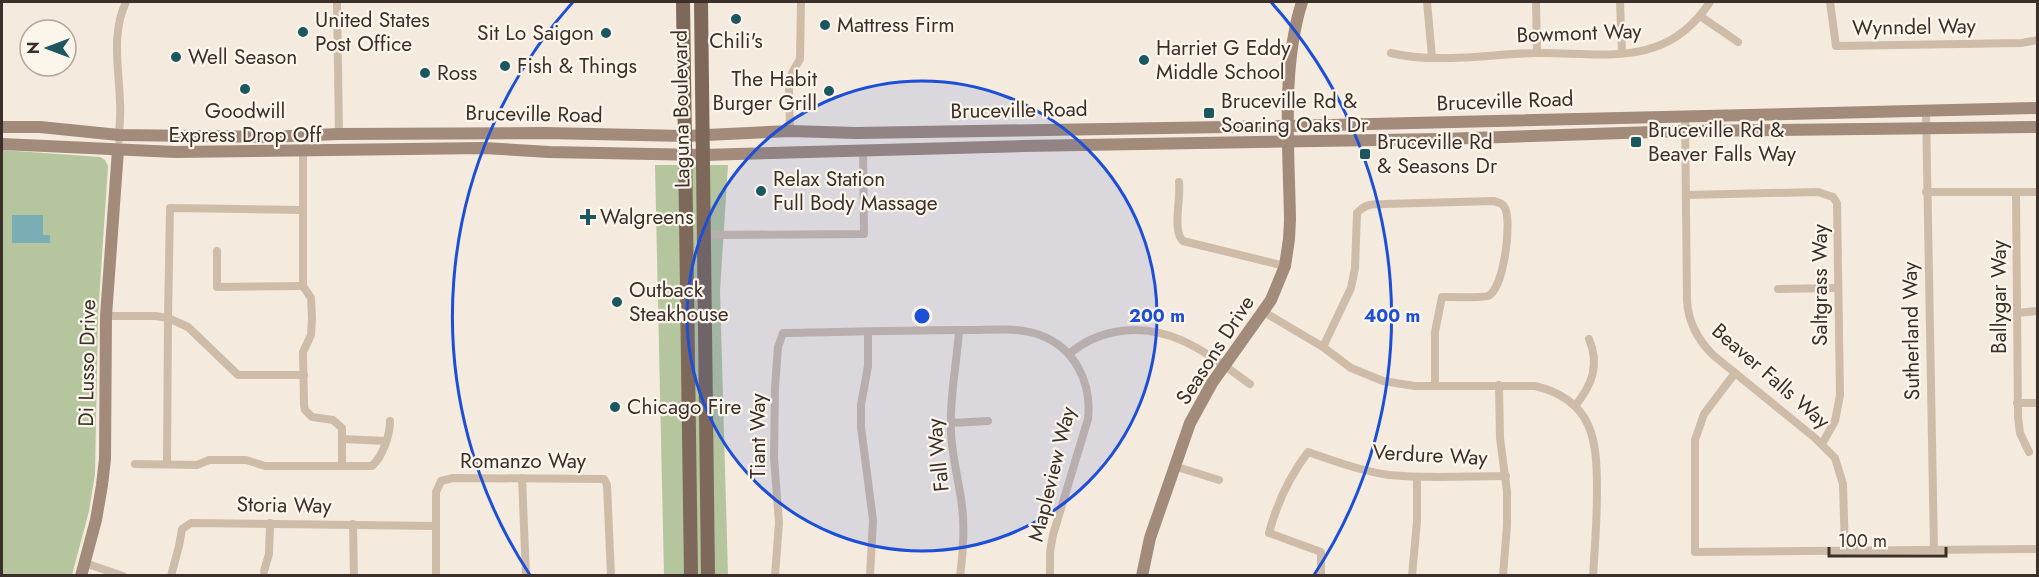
<svg xmlns="http://www.w3.org/2000/svg" width="2039" height="577" font-family="Jost,sans-serif">
<style>
.green{fill:#b5c59d}
.water{fill:#7baeb4}
.lines{fill:none;stroke-linecap:round;stroke-linejoin:round}
.street{stroke:#cebca9;stroke-width:8}
.secondary{stroke:#a28b7a;stroke-width:12}
.primary{stroke:#7d6859;stroke-width:14}
.ring{fill:none;stroke:#1d4ed8;stroke-width:3}
.poi-dot{fill:#1b5760;stroke:#fbf5ec;stroke-width:2}
.labels{text-anchor:middle;dominant-baseline:central;stroke-width:4.5;stroke-linejoin:round;paint-order:stroke}
.poi-label{font-size:21px;fill:#3b3029;stroke:#fbf5ec;text-anchor:start}
.street-label{font-size:21px;fill:#3b3029;stroke:#fbf5ec}
.centre{fill:#1d4ed8;stroke:#fbf5ec;stroke-width:3}
.ring-label{font-size:18px;text-anchor:middle;font-weight:bold;fill:#1d4ed8;stroke:#fbf5ec;stroke-width:4.5;stroke-linejoin:round;paint-order:stroke}
</style>
<rect width="100%" height="100%" fill="#f4ebde"/>
<!-- green -->
<g class="green">
<polygon points="2,150 100,157 105,160 108,166 98,316 95,474 89,511 72,575 2,576"/>
<polygon points="655,165 728,165 720,291 728,575 664,575"/>
</g>
<!-- water -->
<polygon class="water" points="12,215 43,215 43,235 50,235 50,243 12,243"/>
<g class="lines">
<!-- street -->
<g class="street">
<polyline points="337,2 339,134"/>
<polyline points="1427,2 1432,57"/>
<polyline points="1536,2 1537,53"/>
<polyline points="1620,2 1622,53"/>
<polyline points="1830,2 1836,46 2021,43 2038,40"/>
<polyline points="1700,16 1738,42"/>
<path d="M1391 53C1434 64 1491 54 1536 53 1573 52 1620 60 1655 47 1679 39 1696 23 1710 2"/>
<polyline points="1926,110 1934,550"/>
<path d="M1685 115 1687 300C1688 322 1697 339 1713 355L1815 438 1835 458 1843 484 1845 551"/>
<polyline points="790,131 789,88 792,73 800,59 801,2"/>
<path d="M119 140C119 128 121 115 120 103 119 69 111 33 126 2"/>
<polyline points="303,150 303,286 311,298 312,318 311,335 303,352 304,405 305,410 312,417 333,420 342,428 342,466"/>
<path d="M1179 182C1181 199 1172 231 1183 241L1285 266"/>
<polyline points="1926,192 2038,192"/>
<polyline points="2016,192 2018,417 2020,433 2029,452"/>
<polyline points="1687,195 1818,192 1833,197 1837,203 1840,395 1835,421 1822,444"/>
<polyline points="302,210 170,208 168,318 188,327 238,375 304,375"/>
<polyline points="704,235 864,234 863,150"/>
<polyline points="217,251 217,287 303,286"/>
<polyline points="1778,289 1837,288"/>
<path d="M1264 312 1323 347 1351 368 1383 381 1415 386H1535C1594 400 1597 441 1597 491 1597 520 1595 547 1593 576"/>
<polyline points="2017,313 2038,311"/>
<polyline points="106,316 155,316 168,318 167,464"/>
<path d="M959 330C957 364 949 397 951 432 952 457 959 481 962 506 965 529 963 553 960 576"/>
<polyline points="868,332 868,366 861,405 861,427 873,520 870,576"/>
<path d="M1323 347 1351 288 1355 268 1357 213C1365 204 1372 204 1384 204L1494 201C1499 203 1503 203 1505 208 1512 222 1504 289 1488 296 1482 298 1451 297 1442 297L1435 332V386"/>
<path d="M1069 354C1082 343 1098 335 1115 332 1169 321 1209 355 1250 384"/>
<polyline points="1735,373 1704,414 1695,440 1695,552 2038,549"/>
<polyline points="1499,385 1500,438 1507,492 1507,525 1503,576"/>
<polyline points="2017,403 2038,403"/>
<path d="M1575 406C1592 385 1600 365 1589 339"/>
<polyline points="951,423 988,421"/>
<polyline points="343,439 386,441"/>
<path d="M135 464 197 465 209 460H246L265 466H372C383 456 390 435 390 421"/>
<polyline points="1174,466 1219,480"/>
<polyline points="522,478 526,576"/>
<polyline points="353,524 354,576"/>
<polyline points="85,563 123,576"/>
<polyline points="264,571 269,554 270,523"/>
<polyline points="171,576 179,546 182,529 191,523 436,526"/>
<polyline points="436,576 436,492 441,481 453,478 604,479 607,485 611,576"/>
<path d="M775 576 779 523 774 458 775 387 778 347 783 333C846 332 909 330 971 330 993 330 1019 327 1040 335 1075 348 1092 383 1088 419L1053 535 1050 552V576"/>
<path d="M1321 576V552L1269 533C1277 503 1289 477 1308 452 1334 461 1361 471 1389 475 1428 479 1468 476 1506 476"/>
<polyline points="1412,576 1417,521 1417,477"/>
</g>
<!-- secondary -->
<g class="secondary">
<polyline points="2,127 40,127 119,135 267,137 339,134 545,133 686,136 790,131 856,133 1288,126 2038,108"/>
<polyline points="2,144 175,152 484,148 549,152 703,155 1023,146 1440,139 1684,131 2038,127"/>
<polyline points="81,576 96,520 102,485 105,459 106,316 118,150"/>
<path d="M1142 576 1150 538 1190 423 1212 383 1271 300 1285 266 1289 239 1290 220C1289 150 1281 68 1302 2"/>
</g>
<!-- primary -->
<g class="primary">
<polyline points="683,2 691,576"/>
<polyline points="701,2 708,576"/>
</g>
</g>
<!-- distance rings -->
<circle cx="922" cy="316" r="235" fill="#1d4ed8" fill-opacity=".12"/>
<g class="ring">
<circle cx="922" cy="316" r="235"/>
<path d="M530 575A470 470 0 0 1 573 2M1271 2A470 470 0 0 1 1314 575"/>
</g>
<!-- markers -->
<g class="poi-dot">
<circle cx="736" cy="19" r="6"/>
<circle cx="825" cy="25" r="6"/>
<circle cx="303" cy="32" r="6"/>
<circle cx="606" cy="33" r="6"/>
<circle cx="176" cy="57" r="6"/>
<circle cx="1144" cy="60" r="6"/>
<circle cx="505" cy="66" r="6"/>
<circle cx="425" cy="73" r="6"/>
<circle cx="245" cy="89" r="6"/>
<circle cx="829" cy="91" r="6"/>
<rect x="1203" y="107" width="12" height="12" rx="3"/>
<rect x="1630" y="136" width="12" height="12" rx="3"/>
<rect x="1359" y="148" width="12" height="12" rx="3"/>
<circle cx="761" cy="191" r="6"/>
<path d="M585 208h6v6h6v6h-6v6h-6v-6h-6v-6h6z"/>
<circle cx="617" cy="302" r="6"/>
<circle cx="615" cy="407" r="6"/>
</g>
<g class="labels">
<!-- poi labels -->
<g class="poi-label">
<text x="315" y="20">United States<tspan x="315" dy="24">Post Office</tspan></text>
<text x="837" y="25">Mattress Firm</text>
<text x="594" y="33" text-anchor="end">Sit Lo Saigon</text>
<text x="736" y="41" text-anchor="middle">Chili's</text>
<text x="1156" y="48">Harriet G Eddy<tspan x="1156" dy="24">Middle School</tspan></text>
<text x="188" y="57">Well Season</text>
<text x="517" y="66">Fish &amp; Things</text>
<text x="437" y="73">Ross</text>
<text x="817" y="79" text-anchor="end">The Habit<tspan x="817" dy="24">Burger Grill</tspan></text>
<text x="1221" y="101">Bruceville Rd &amp;<tspan x="1221" dy="24">Soaring Oaks Dr</tspan></text>
<text x="245" y="111" text-anchor="middle">Goodwill<tspan x="245" dy="24">Express Drop Off</tspan></text>
<text x="1648" y="130">Bruceville Rd &amp;<tspan x="1648" dy="24">Beaver Falls Way</tspan></text>
<text x="1377" y="142">Bruceville Rd<tspan x="1377" dy="24">&amp; Seasons Dr</tspan></text>
<text x="773" y="179">Relax Station<tspan x="773" dy="24">Full Body Massage</tspan></text>
<text x="600" y="217">Walgreens</text>
<text x="629" y="290">Outback<tspan x="629" dy="24">Steakhouse</tspan></text>
<text x="627" y="407">Chicago Fire</text>
</g>
<!-- street labels -->
<g class="street-label">
<text transform="translate(1914 27) rotate(-1)">Wynndel Way</text>
<text transform="translate(1579 33) rotate(-2)">Bowmont Way</text>
<text transform="translate(1505 101) rotate(-2)">Bruceville Road</text>
<text transform="translate(681 109) rotate(-91)">Laguna Boulevard</text>
<text transform="translate(1019 110) rotate(-1)">Bruceville Road</text>
<text transform="translate(534 114) rotate(1)">Bruceville Road</text>
<text transform="translate(1820 285) rotate(-90)">Saltgrass Way</text>
<text transform="translate(1999 297) rotate(-90)">Ballygar Way</text>
<text transform="translate(1911 331) rotate(-91)">Sutherland Way</text>
<text transform="translate(1215 350) rotate(-57)">Seasons Drive</text>
<text transform="translate(87 363) rotate(-89)">Di Lusso Drive</text>
<text transform="translate(1771 376) rotate(41)">Beaver Falls Way</text>
<text transform="translate(758 436) rotate(-90)">Tiant Way</text>
<text transform="translate(938 455) rotate(-96)">Fall Way</text>
<text transform="translate(1430 455) rotate(3)">Verdure Way</text>
<text x="523" y="461">Romanzo Way</text>
<text transform="translate(1052 474) rotate(-76)">Mapleview Way</text>
<text transform="translate(284 505) rotate(1)">Storia Way</text>
</g>
</g>
<circle cx="922" cy="316" r="9" class="centre"/>
<g class="ring-label">
<text x="1157" y="322">200 m</text>
<text x="1392" y="322">400 m</text>
</g>
<!-- border -->
<rect width="2039" height="577" fill="none" stroke="#3b3029" stroke-width="6"/>
<!-- north arrow -->
<g transform="translate(48 48) rotate(270)"><circle r="28" fill="#fbf5ec" stroke="#aea69e" stroke-width="1.5"/>
<path d="M0-4.5L10 22L0 15L-10 22Z" fill="#1b5760"/>
<text y="-9" font-size="16" font-weight="bold" text-anchor="middle" fill="#3b3029">N</text>
</g>
<!-- scale -->
<path d="M1829 547v9h117v-9" fill="none" stroke="#3b3029" stroke-width="3"/>
<text x="1838" y="547" font-size="18" fill="#3b3029" stroke="#fbf5ec" stroke-width="4.5" paint-order="stroke">100 m</text>
</svg>
